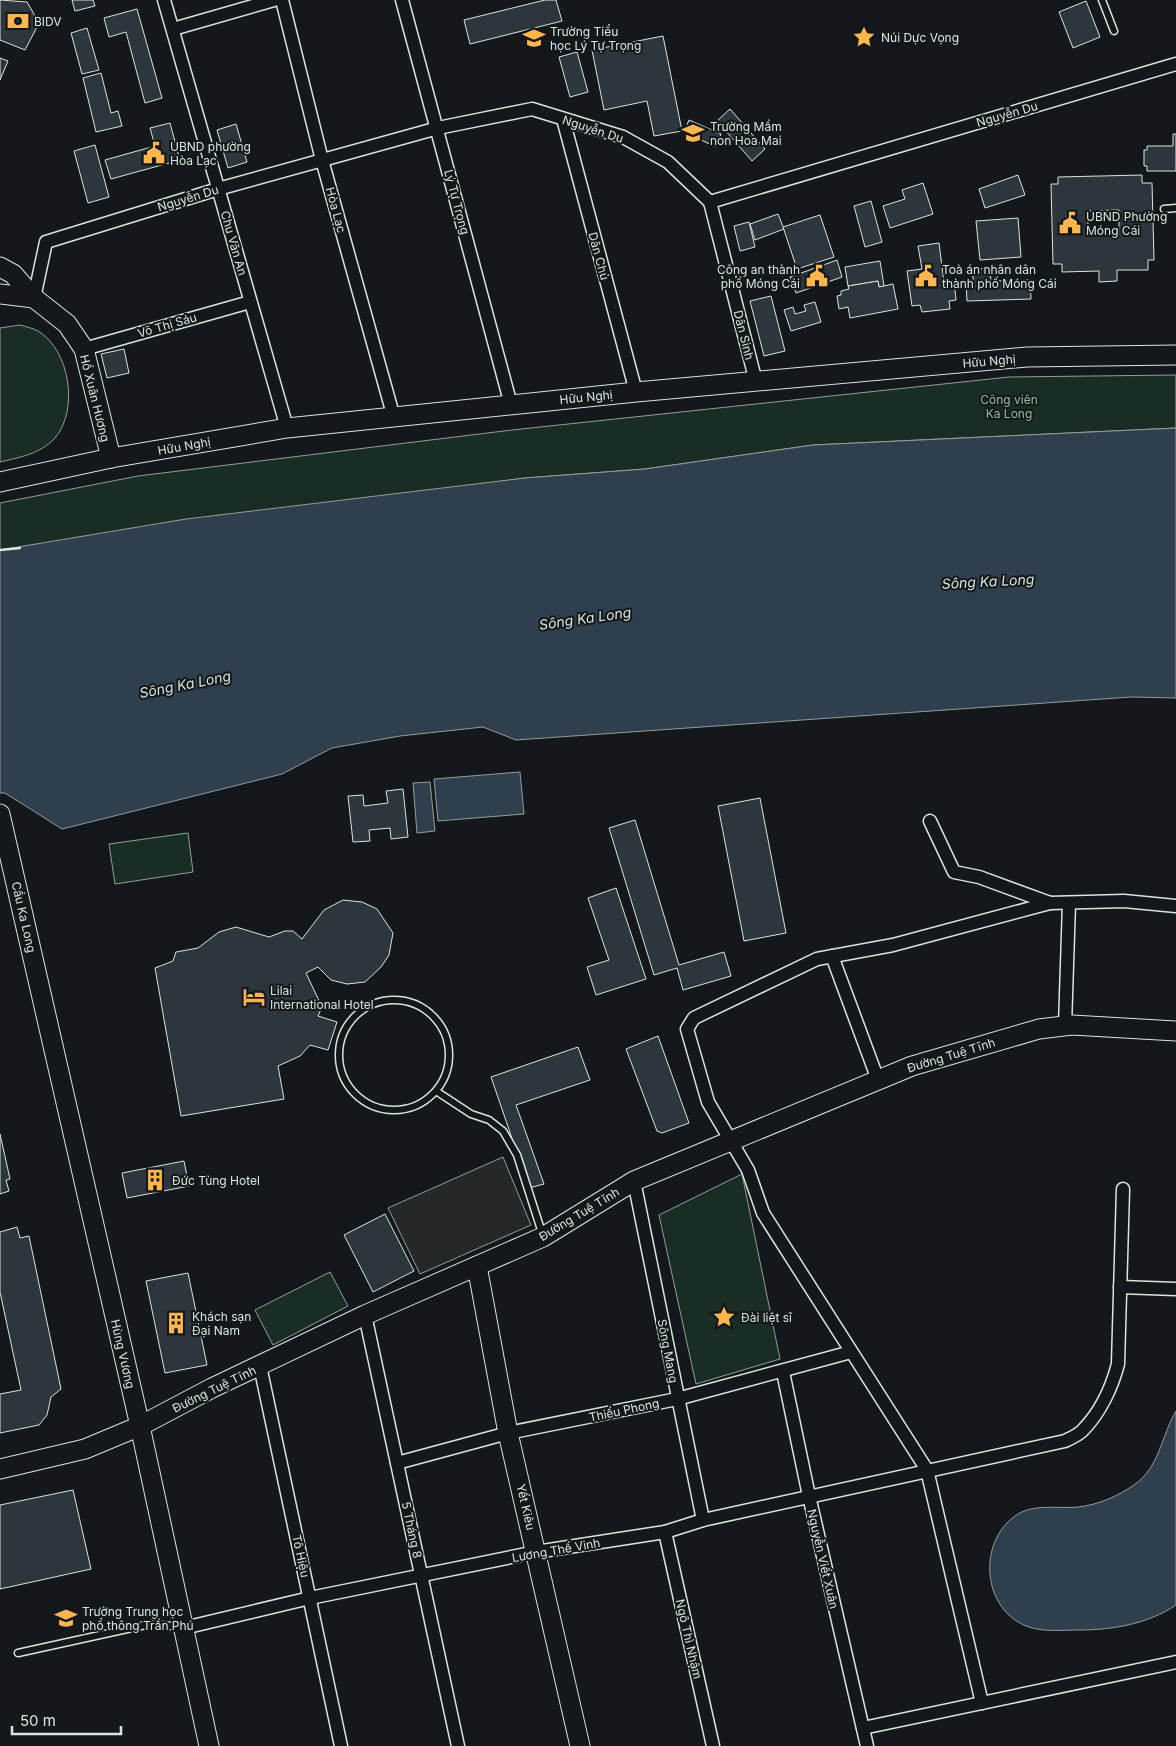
<svg xmlns="http://www.w3.org/2000/svg" width="1176" height="1746" font-family="Inter,sans-serif">
<style>
.green{fill:#1a2d24;stroke:#939e99}
.parking{fill:#24282b;stroke:#939e99}
.water{fill:#2f3f4d;stroke:#939e99}
.building{fill:#2c363c;stroke:#d8e6dc;fill-rule:evenodd}
.lines{fill:none;stroke-linecap:round;stroke-linejoin:round}
.lane-casing{stroke:#d8e6dc;stroke-width:9}
.street-casing{stroke:#d8e6dc;stroke-width:15}
.secondary-casing{stroke:#d8e6dc;stroke-width:21}
.lane{stroke:#14181c;stroke-width:6}
.street{stroke:#14181c;stroke-width:12}
.secondary{stroke:#14181c;stroke-width:19}
.wall{stroke:#d8e6dc;stroke-width:2.5}
.labels{text-anchor:middle;dominant-baseline:central;stroke-width:4;stroke-linejoin:round;paint-order:stroke}
.poi-label{font-size:12px;fill:#d8e6dc;stroke:#14181c;text-anchor:start}
.street-label{font-size:12px;fill:#d8e6dc;stroke:#14181c}
.park-label{font-size:12px;fill:#8ac095;stroke:#14181c}
.water-label{font-size:14px;font-style:italic;fill:#d8e6dc;stroke:#14181c}
</style>
<rect width="100%" height="100%" fill="#14181c"/>
<!-- green -->
<g class="green">
<path d="M20 325C26 327 33 328 38 331 70 350 79 410 55 438 40 454 21 457 0 462V328Z"/>
<polygon points="1176,375 1176,428 813,445 645,469 525,478 0,550 0,503 138,476 512,430 1009,377"/>
<polygon points="188,833 193,872 115,884 109,844"/>
<polygon points="742,1174 780,1359 696,1384 659,1215"/>
<polygon points="330,1272 348,1306 273,1345 255,1310"/>
</g>
<!-- parking -->
<polygon class="parking" points="503,1157 531,1225 420,1274 388,1208"/>
<!-- water -->
<g class="water">
<polygon points="1176,428 1176,698 1131,697 516,740 483,727 400,736 332,748 282,774 62,829 5,793 0,793 0,550 186,519 525,478 645,469 813,445"/>
<polygon points="520,772 524,814 438,821 434,779"/>
<polygon points="430,782 435,831 417,833 413,783"/>
<path d="M1176 1411V1605C1148 1624 1112 1630 1079 1630 1063 1630 1044 1632 1029 1627 982 1611 977 1543 1015 1516 1033 1503 1057 1509 1078 1507 1098 1505 1118 1496 1134 1485 1160 1467 1161 1436 1176 1411Z"/>
</g>
<!-- building -->
<g class="building">
<polygon points="0,0 27,2 34,14 37,27 25,50 0,40"/>
<polygon points="72,0 93,0 95,6 75,11"/>
<polygon points="545,0 556,0 562,21 470,44 464,20"/>
<polygon points="1086,1 1100,37 1073,48 1059,12"/>
<polygon points="137,9 162,98 145,103 126,32 109,37 104,18"/>
<polygon points="87,28 99,70 82,74 71,33"/>
<polygon points="663,36 682,131 654,136 647,101 604,110 592,50"/>
<polygon points="577,52 588,92 570,97 559,57"/>
<polygon points="0,58 8,61 0,80"/>
<polygon points="101,73 111,113 118,111 122,126 96,132 83,78"/>
<polygon points="730,109 765,149 752,161 717,121"/>
<polygon points="689,120 721,134 716,147 684,132"/>
<polygon points="170,123 180,160 111,179 105,160 155,146 150,128"/>
<polygon points="236,124 247,162 228,168 217,130"/>
<polygon points="1173,134 1176,134 1176,171 1147,171 1147,166 1144,166 1144,150 1147,150 1147,146 1173,146"/>
<polygon points="95,145 109,197 88,203 74,151"/>
<polygon points="1018,175 1025,195 985,208 979,189"/>
<path d="M1142 175V183H1152L1154 260H1148V270H1117V281L1099 282V271L1062 272V264H1053L1051 184H1058V177ZM1119 210V235H1088V211Z"/>
<polygon points="923,183 933,214 890,228 883,206 905,199 902,190"/>
<polygon points="871,201 882,242 865,247 854,206"/>
<polygon points="778,214 784,229 755,240 750,224"/>
<polygon points="820,215 834,257 797,269 783,227"/>
<polygon points="1018,218 1021,257 980,260 976,221"/>
<polygon points="749,222 755,247 740,251 734,226"/>
<polygon points="939,243 944,282 954,281 956,300 949,301 950,309 922,312 920,305 912,306 907,271 922,269 918,246"/>
<polygon points="837,260 842,277 796,293 790,277"/>
<polygon points="880,261 884,286 879,287 878,281 848,286 845,267"/>
<polygon points="990,268 991,281 1030,280 1031,299 967,301 966,283 973,283 973,269"/>
<polygon points="878,281 879,287 893,284 898,309 850,318 848,307 839,309 837,296 841,295 841,291 849,289 848,286"/>
<polygon points="771,296 785,351 764,356 750,301"/>
<polygon points="815,302 821,322 791,331 784,310 793,307 795,314 806,311 804,305"/>
<polygon points="124,349 129,373 107,378 101,354"/>
<polygon points="403,789 408,837 391,839 390,828 369,830 370,841 353,842 348,796 363,795 364,806 388,803 386,791"/>
<polygon points="760,798 786,933 744,941 718,806"/>
<polygon points="635,820 679,965 724,952 731,976 683,990 677,968 654,975 609,828"/>
<polygon points="616,888 646,979 596,995 587,967 609,960 588,898"/>
<polygon points="343,900 362,902 377,909 393,933 389,955 381,967 365,982 347,984 331,980 318,967 306,973 322,1007 318,1016 337,1022 328,1050 310,1045 300,1056 278,1066 284,1099 181,1116 155,968 173,961 176,952 198,948 219,932 236,927 269,937 285,931 293,931 302,939 324,910"/>
<polygon points="658,1036 689,1123 662,1133 657,1131 626,1049"/>
<polygon points="578,1047 590,1080 516,1105 544,1184 529,1188 491,1077"/>
<polygon points="0,1134 10,1179 6,1180 9,1191 0,1194"/>
<polygon points="184,1161 189,1186 127,1198 122,1173"/>
<polygon points="385,1214 414,1271 373,1292 344,1235"/>
<polygon points="17,1227 20,1238 29,1236 61,1389 51,1397 47,1415 39,1425 0,1433 0,1394 21,1390 0,1292 0,1232"/>
<polygon points="188,1273 207,1365 165,1373 146,1281"/>
<polygon points="73,1490 91,1569 0,1589 0,1505"/>
</g>
<g class="lines">
<!-- lane casing -->
<g class="lane-casing">
<g id="lane">
<polyline points="1102,0 1114,31"/>
<polyline points="1164,209 1176,208"/>
<circle cx="394" cy="1055" r="55"/>
<polyline points="436,1091 471,1114 489,1120 503,1131 517,1155 543,1236"/>
<polyline points="18,1653 150,1624 181,1627"/>
</g>
</g>
<!-- street casing -->
<g class="street-casing">
<g id="street">
<polyline points="164,0 287,428"/>
<polyline points="282,0 322,160 394,418"/>
<polyline points="402,0 511,405"/>
<polyline points="173,29 274,0"/>
<polyline points="563,119 636,392"/>
<polyline points="710,202 756,382"/>
<polyline points="34,298 46,242 218,189 438,128 532,109 623,137 668,162 710,202 1176,64"/>
<polyline points="84,349 250,302"/>
<polyline points="930,821 954,872 979,877 1050,903"/>
<polyline points="832,956 878,1080"/>
<polyline points="1065,1026 1069,903"/>
<polyline points="634,1181 703,1520"/>
<polyline points="1120,1287 1176,1289"/>
<polyline points="365,1315 458,1746"/>
<polyline points="260,1366 341,1746"/>
<polyline points="783,1372 809,1496 867,1746"/>
<polyline points="397,1463 508,1433 677,1399 851,1352"/>
<polyline points="665,1532 713,1746"/>
<path d="M184 1628 310 1598 536 1552 665 1532 703 1520 1065 1441C1071 1438 1078 1435 1082 1431 1100 1413 1112 1387 1118 1364L1123 1189"/>
<polyline points="982,1703 927,1470 763,1213 748,1170 708,1102 687,1029 694,1018 817,959 893,945 1050,903 1124,901 1176,906"/>
<polyline points="863,1728 1176,1662"/>
</g>
</g>
<!-- secondary casing -->
<g class="secondary-casing">
<g id="secondary">
<polyline points="0,267 13,274 34,298 67,324 84,349 111,458"/>
<polyline points="0,294 34,298"/>
<polyline points="0,482 111,458 287,428 636,392 1027,357 1176,355"/>
<polyline points="0,814 140,1426 209,1746"/>
<polyline points="477,1266 508,1433 580,1746"/>
<polyline points="0,1469 85,1449 140,1426 212,1388 365,1315 543,1237 634,1181 912,1066 1039,1029 1072,1025 1176,1031"/>
</g>
</g>
<!-- lane -->
<use href="#lane" class="lane"/>
<!-- street -->
<use href="#street" class="street"/>
<!-- secondary -->
<use href="#secondary" class="secondary"/>
<!-- wall -->
<polyline class="wall" points="0,550 20,548"/>
</g>
<!-- icons -->
<defs>
<g id="bank-bare" transform="scale(1.725)"><path d="M-6-4H6V4H-6ZM0-2.3a2.3 2.3 0 1 0 0 4.6a2.3 2.3 0 1 0 0-4.6Z" fill="#ffb74d" stroke="#14181c" stroke-width="2.5" paint-order="stroke"/></g>
<g id="sight-bare" transform="scale(1.725)"><path d="M0-6L1.8-2.2L6-1.7L2.9 1.2L3.7 5.4L0 3.3L-3.7 5.4L-2.9 1.2L-6-1.7L-1.8-2.2Z" fill="#ffb74d" stroke="#14181c" stroke-width="2.5" paint-order="stroke"/></g>
<g id="school-bare" transform="scale(1.725)"><path d="M0-5L7-2L0 1L-7-2ZM-4 1L0 2.5L4 1V4Q0 6-4 4Z" fill="#ffb74d" stroke="#14181c" stroke-width="2.5" paint-order="stroke"/></g>
<g id="civic-bare" transform="scale(1.725)"><path d="M-.6-6.5H3V-4.5H.6V-3L4-1V1h2V6H-6V1h2V-1L-.6-3ZM-1.2 2.5V6h2.4V2.5Z" fill="#ffb74d" stroke="#14181c" stroke-width="2.5" paint-order="stroke"/></g>
<g id="hotel-bare" transform="scale(1.725)"><path d="M-6-4.5h1.5V1H6V5H4.5V3h-9V5H-6ZM-4 0a1.8 1.8 0 1 1 3.6 0ZM.5 0V-2.5h3Q6-2.5 6 0Z" fill="#ffb74d" stroke="#14181c" stroke-width="2.5" paint-order="stroke"/></g>
<g id="building-bare" transform="scale(1.725)"><path d="M-4-6H4V6H1V3H-1V6H-4ZM-2.5-4.3h1.7v1.8h-1.7ZM.8-4.3h1.7v1.8H.8ZM-2.5-1h1.7V.8h-1.7ZM.8-1h1.7V.8H.8Z" fill="#ffb74d" stroke="#14181c" stroke-width="2.5" paint-order="stroke"/></g>
</defs>
<g fill-rule="evenodd">
<use href="#bank-bare" x="18" y="21"/>
<use href="#sight-bare" x="864" y="37"/>
<use href="#school-bare" x="534" y="38"/>
<use href="#school-bare" x="693" y="133"/>
<use href="#civic-bare" x="154" y="153"/>
<use href="#civic-bare" x="1070" y="223"/>
<use href="#civic-bare" x="817" y="276"/>
<use href="#civic-bare" x="926" y="276"/>
<use href="#hotel-bare" x="254" y="997"/>
<use href="#building-bare" x="155" y="1180"/>
<use href="#sight-bare" x="724" y="1317"/>
<use href="#building-bare" x="176" y="1323"/>
<use href="#school-bare" x="66" y="1618"/>
</g>
<g class="labels">
<!-- poi labels -->
<g class="poi-label">
<text x="34" y="21">BIDV</text>
<text x="550" y="31">Trường Tiểu<tspan x="550" dy="14">học Lý Tự Trọng</tspan></text>
<text x="881" y="37">Núi Dực Vọng</text>
<text x="710" y="126">Trường Mầm<tspan x="710" dy="14">non Hoa Mai</tspan></text>
<text x="170" y="146">UBND phường<tspan x="170" dy="14">Hòa Lạc</tspan></text>
<text x="1086" y="216">UBND Phường<tspan x="1086" dy="14">Móng Cái</tspan></text>
<text x="800" y="269" text-anchor="end">Công an thành<tspan x="800" dy="14">phố Móng Cái</tspan></text>
<text x="942" y="269">Toà án nhân dân<tspan x="942" dy="14">thành phố Móng Cái</tspan></text>
<text x="270" y="990">Lilai<tspan x="270" dy="14">International Hotel</tspan></text>
<text x="172" y="1180">Đức Tùng Hotel</text>
<text x="192" y="1316">Khách sạn<tspan x="192" dy="14">Đại Nam</tspan></text>
<text x="741" y="1317">Đài liệt sĩ</text>
<text x="82" y="1611">Trường Trung học<tspan x="82" dy="14">phổ thông Trần Phú</tspan></text>
</g>
<!-- street labels -->
<g class="street-label">
<text transform="translate(1007 114) rotate(-16)">Nguyễn Du</text>
<text transform="translate(593 129) rotate(18)">Nguyễn Du</text>
<text transform="translate(188 198) rotate(-17)">Nguyễn Du</text>
<text transform="translate(457 202) rotate(75)">Lý Tự Trọng</text>
<text transform="translate(336 210) rotate(75)">Hòa Lạc</text>
<text transform="translate(234 243) rotate(74)">Chu Văn An</text>
<text transform="translate(599 256) rotate(75)">Dân Chủ</text>
<text transform="translate(167 325) rotate(-16)">Võ Thị Sáu</text>
<text transform="translate(744 335) rotate(76)">Dân Sinh</text>
<text transform="translate(989 361) rotate(-5)">Hữu Nghị</text>
<text transform="translate(586 397) rotate(-6)">Hữu Nghị</text>
<text transform="translate(95 398) rotate(76)">Hồ Xuân Hương</text>
<text transform="translate(184 446) rotate(-10)">Hữu Nghị</text>
<text transform="translate(24 917) rotate(77)">Cầu Ka Long</text>
<text transform="translate(951 1055) rotate(-17)">Đường Tuệ Tĩnh</text>
<text transform="translate(579 1214) rotate(-31)">Đường Tuệ Tĩnh</text>
<text transform="translate(668 1351) rotate(79)">Sông Mang</text>
<text transform="translate(123 1354) rotate(77)">Hùng Vương</text>
<text transform="translate(214 1389) rotate(-26)">Đường Tuệ Tĩnh</text>
<text transform="translate(624 1410) rotate(-12)">Thiếu Phong</text>
<text transform="translate(526 1507) rotate(77)">Yết Kiêu</text>
<text transform="translate(412 1530) rotate(78)">5 Tháng 8</text>
<text transform="translate(556 1550) rotate(-10)">Lương Thế Vinh</text>
<text transform="translate(301 1556) rotate(78)">Tô Hiệu</text>
<text transform="translate(823 1559) rotate(77)">Nguyễn Viết Xuân</text>
<text transform="translate(689 1639) rotate(77)">Ngô Thì Nhậm</text>
</g>
<!-- park labels -->
<g class="park-label">
<text x="1009" y="399">Công viên<tspan x="1009" dy="14">Ka Long</tspan></text>
</g>
<!-- water labels -->
<g class="water-label">
<text transform="translate(988 581) rotate(-3)">Sông Ka Long</text>
<text transform="translate(585 618) rotate(-8)">Sông Ka Long</text>
<text transform="translate(185 684) rotate(-11)">Sông Ka Long</text>
</g>
</g>
<!-- scale -->
<path d="M12 1726v8h109v-8" fill="none" stroke="#d8e6dc" stroke-width="2.5"/>
<text x="20" y="1726" font-size="15" fill="#d8e6dc" stroke="#14181c" stroke-width="4" paint-order="stroke">50 m</text>
</svg>
